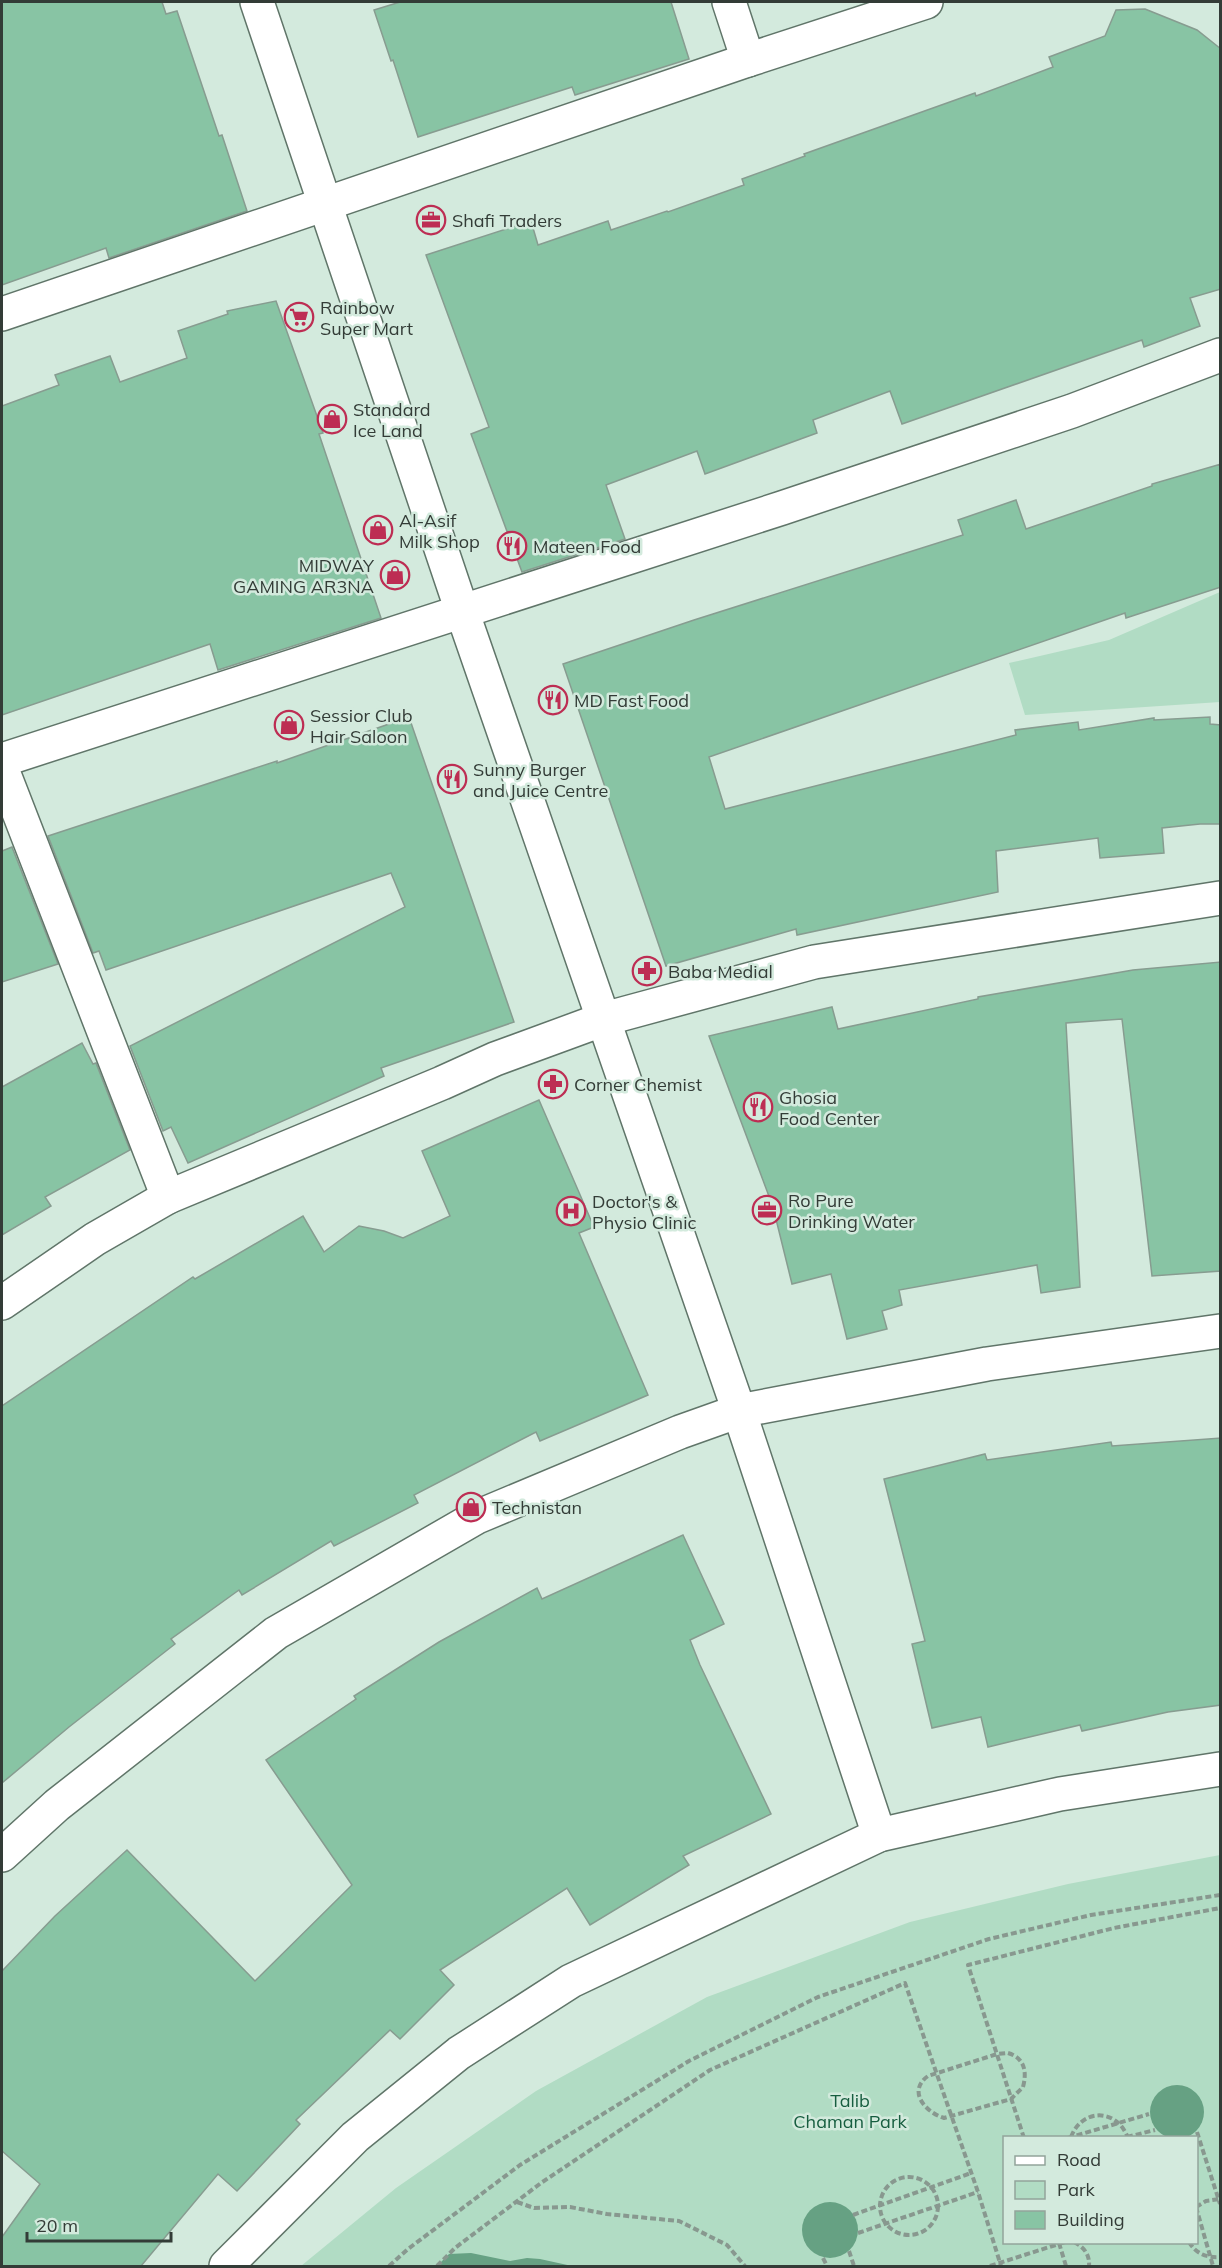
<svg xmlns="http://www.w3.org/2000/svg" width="1222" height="2268" font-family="Mulish,sans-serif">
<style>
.green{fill:#b1dcc4;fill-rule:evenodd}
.water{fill:#66a183}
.building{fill:#88c4a4;stroke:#879c90;stroke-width:1.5}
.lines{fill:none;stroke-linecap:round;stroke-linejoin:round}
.street-casing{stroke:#607569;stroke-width:36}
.secondary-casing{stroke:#607569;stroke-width:36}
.path{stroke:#88988f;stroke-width:4;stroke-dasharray:6 3;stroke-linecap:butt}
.street{stroke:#fff;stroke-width:33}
.secondary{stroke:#fff;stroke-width:33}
.labels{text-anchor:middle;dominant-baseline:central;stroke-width:5;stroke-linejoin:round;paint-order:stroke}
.poi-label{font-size:18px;fill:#333c37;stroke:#d3eadd;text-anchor:start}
.park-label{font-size:18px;fill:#175e40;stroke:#d3eadd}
</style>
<rect width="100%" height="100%" fill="#d3eadd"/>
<!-- green -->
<g class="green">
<polygon points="1220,592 1220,702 1025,715 1009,663 1109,640"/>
<path d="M1220 1855V2266H301L396 2188 536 2091 707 1997 910 1922 1068 1884ZM1004 2138H1196V2242H1004Z"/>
</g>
<!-- water -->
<g class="water">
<circle cx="1177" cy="2112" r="27"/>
<circle cx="830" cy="2230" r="28"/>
<polygon points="471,2253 510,2261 527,2258 540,2259 572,2266 437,2266 449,2254"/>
</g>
<!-- building -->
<g class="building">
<polygon points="2,2 162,2 166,14 177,11 219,136 222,135 247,211 109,258 106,248 2,285"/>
<polygon points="400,2 671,2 689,59 575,95 572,87 418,137 393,60 391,61 374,10"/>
<polygon points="1145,9 1197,30 1221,49 1221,289 1190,298 1200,326 1144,347 1142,340 902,424 890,391 813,420 817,433 705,474 697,451 606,485 625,539 522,572 471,434 489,427 426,255 531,221 538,245 608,221 611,230 667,211 668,212 744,185 742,179 805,156 804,154 975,93 976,96 1053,67 1049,57 1105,36 1116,10"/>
<polygon points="276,301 323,433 319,434 381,618 218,670 210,644 2,715 2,406 59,385 55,375 110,356 120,382 187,358 178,331 228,314 227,311"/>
<polygon points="1221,464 1221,587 1126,618 1125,613 709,757 725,809 1016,735 1015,730 1078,722 1079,730 1154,718 1154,720 1210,717 1210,724 1221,725 1221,824 1200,824 1162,828 1164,853 1100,858 1098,838 996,851 998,892 797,935 796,929 666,966 563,664 694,620 963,535 958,520 1016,500 1026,529 1152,486 1152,484"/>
<polygon points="409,717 514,1022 381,1068 384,1076 188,1163 171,1127 163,1131 130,1046 405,907 391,873 106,970 99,951 93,953 48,836 277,761 277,763"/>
<polygon points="12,847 58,964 2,982 2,851"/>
<polygon points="1221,962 1221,1271 1152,1276 1122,1019 1066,1023 1080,1287 1041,1293 1037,1265 899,1290 902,1305 882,1311 887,1329 847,1339 831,1274 792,1284 773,1207 709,1036 832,1007 838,1029 978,999 978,997 1133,970"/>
<polygon points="82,1043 93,1064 96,1063 130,1150 45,1197 51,1206 2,1235 2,1087"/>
<polygon points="539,1100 594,1227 579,1233 648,1395 540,1441 536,1432 414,1495 418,1503 334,1546 331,1541 242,1595 239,1590 171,1639 175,1644 69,1727 2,1783 2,1406 193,1277 195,1279 303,1216 324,1252 359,1226 384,1231 403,1238 450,1216 422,1151"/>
<polygon points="1221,1438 1221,1705 1168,1712 1082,1731 1080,1725 988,1747 981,1717 932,1728 912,1644 925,1641 884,1479 985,1454 987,1460 1111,1442 1112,1446"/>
<polygon points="683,1535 724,1624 690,1640 700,1665 771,1814 683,1856 689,1865 590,1925 567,1888 440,1970 454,1985 400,2039 390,2030 296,2120 300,2124 237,2191 218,2174 141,2266 2,2266 2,2237 40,2184 2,2151 2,1971 55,1916 127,1850 255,1981 352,1885 266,1760 356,1699 354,1696 439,1642 537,1588 542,1599"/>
</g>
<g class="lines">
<!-- street casing -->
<g class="street-casing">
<g id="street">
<polyline points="729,2 748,60"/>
<polyline points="2,314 748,60 926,2"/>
<polyline points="2,760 782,508 1072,411 1220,355"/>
<polyline points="2,769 168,1197"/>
<polyline points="2,1303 95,1239 168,1197 442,1083 495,1059 604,1019 814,962 1220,898"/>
<polyline points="2,1855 57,1805 276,1633 477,1517 680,1432 739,1411 987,1364 1220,1331"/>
</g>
</g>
<!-- secondary casing -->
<g class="secondary-casing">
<g id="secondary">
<polyline points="257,2 462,611 739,1411 879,1835"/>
<polyline points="226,2266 355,2137 459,2053 571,1981 879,1835 1060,1794 1220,1769"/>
</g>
</g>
<!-- path -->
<g class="path">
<path d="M1008 2053C1025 2058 1027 2072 1023 2087L1011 2099 944 2118C925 2112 907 2091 928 2076L997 2054Z"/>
<polyline points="1197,2132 1220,2204"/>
<path d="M1071 2137C1082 2108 1117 2108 1128 2138"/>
<polyline points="1127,2137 1155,2130"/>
<polyline points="1024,2138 968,1965 1114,1928 1220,1908"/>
<polyline points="1068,2138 1149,2114"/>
<circle cx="909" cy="2206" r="29"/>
<polyline points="517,2202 534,2208 570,2207 607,2214 679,2221 727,2245 745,2266"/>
<polyline points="1196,2207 1213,2266"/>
<polyline points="1196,2207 1206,2201 1220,2199"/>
<polyline points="853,2215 971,2173"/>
<polyline points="858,2233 978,2192"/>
<path d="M1074 2242C1084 2247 1090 2255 1089 2266"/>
<path d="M1189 2242C1196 2254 1207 2258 1220 2257"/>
<polyline points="1059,2243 1066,2266"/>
<polyline points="849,2251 854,2266"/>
<polyline points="823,2258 827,2266"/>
<polyline points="389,2266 408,2249 520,2165 689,2061 818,1997 989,1939 1091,1915 1220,1895"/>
<polyline points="437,2266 455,2248 541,2183 710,2070 905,1983 978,2192 1001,2266"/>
<polyline points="990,2266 1065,2242"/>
</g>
<!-- street -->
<use href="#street" class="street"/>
<!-- secondary -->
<use href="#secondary" class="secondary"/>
</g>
<!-- icons -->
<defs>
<g id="office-ring" transform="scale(1.5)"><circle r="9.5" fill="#d3eadd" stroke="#bd2d53" stroke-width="1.5"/><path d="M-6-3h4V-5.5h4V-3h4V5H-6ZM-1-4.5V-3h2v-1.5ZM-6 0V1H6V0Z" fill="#bd2d53"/></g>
<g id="supermarket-ring" transform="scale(1.5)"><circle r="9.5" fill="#d3eadd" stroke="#bd2d53" stroke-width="1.5"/><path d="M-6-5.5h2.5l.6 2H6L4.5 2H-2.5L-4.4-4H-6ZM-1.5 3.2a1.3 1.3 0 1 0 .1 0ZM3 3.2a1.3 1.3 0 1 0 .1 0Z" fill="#bd2d53"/></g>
<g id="shop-ring" transform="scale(1.5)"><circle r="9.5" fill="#d3eadd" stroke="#bd2d53" stroke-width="1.5"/><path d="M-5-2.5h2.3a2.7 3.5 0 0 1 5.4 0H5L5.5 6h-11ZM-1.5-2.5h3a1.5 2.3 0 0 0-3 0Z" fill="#bd2d53"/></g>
<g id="restaurant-ring" transform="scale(1.5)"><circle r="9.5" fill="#d3eadd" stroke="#bd2d53" stroke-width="1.5"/><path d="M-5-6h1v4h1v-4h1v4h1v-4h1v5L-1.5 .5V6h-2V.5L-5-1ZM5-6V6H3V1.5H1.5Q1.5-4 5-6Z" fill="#bd2d53"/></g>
<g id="pharmacy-ring" transform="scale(1.5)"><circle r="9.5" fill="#d3eadd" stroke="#bd2d53" stroke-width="1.5"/><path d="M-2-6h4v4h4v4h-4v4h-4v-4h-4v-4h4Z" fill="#bd2d53"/></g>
<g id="hospital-ring" transform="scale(1.5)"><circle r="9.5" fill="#d3eadd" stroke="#bd2d53" stroke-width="1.5"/><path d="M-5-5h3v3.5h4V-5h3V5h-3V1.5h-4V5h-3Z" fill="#bd2d53"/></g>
</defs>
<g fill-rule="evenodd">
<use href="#office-ring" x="431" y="220"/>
<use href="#supermarket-ring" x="299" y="317"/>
<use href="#shop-ring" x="332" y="419"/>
<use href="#shop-ring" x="378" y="530"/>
<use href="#restaurant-ring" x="512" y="546"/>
<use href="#shop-ring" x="395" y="575"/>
<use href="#restaurant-ring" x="553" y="700"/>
<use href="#shop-ring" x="289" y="725"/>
<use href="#restaurant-ring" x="452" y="779"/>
<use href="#pharmacy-ring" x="647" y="971"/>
<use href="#pharmacy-ring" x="553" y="1084"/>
<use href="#restaurant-ring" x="758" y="1107"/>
<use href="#office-ring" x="767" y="1210"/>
<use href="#hospital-ring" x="571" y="1211"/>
<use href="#shop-ring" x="471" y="1507"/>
</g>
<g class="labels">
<!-- poi labels -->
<g class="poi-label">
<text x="452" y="220">Shafi Traders</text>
<text x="320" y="307">Rainbow<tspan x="320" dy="21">Super Mart</tspan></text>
<text x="353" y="409">Standard<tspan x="353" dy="21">Ice Land</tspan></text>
<text x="399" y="520">Al-Asif<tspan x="399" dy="21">Milk Shop</tspan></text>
<text x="533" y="546">Mateen Food</text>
<text x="374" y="565" text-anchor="end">MIDWAY<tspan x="374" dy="21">GAMING AR3NA</tspan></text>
<text x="574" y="700">MD Fast Food</text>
<text x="310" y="715">Sessior Club<tspan x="310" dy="21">Hair Saloon</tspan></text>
<text x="473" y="769">Sunny Burger<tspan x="473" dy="21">and Juice Centre</tspan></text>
<text x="668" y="971">Baba Medial</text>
<text x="574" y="1084">Corner Chemist</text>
<text x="779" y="1097">Ghosia<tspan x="779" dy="21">Food Center</tspan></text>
<text x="788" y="1200">Ro Pure<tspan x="788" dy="21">Drinking Water</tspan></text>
<text x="592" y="1201">Doctor's &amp;<tspan x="592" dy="21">Physio Clinic</tspan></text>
<text x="492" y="1507">Technistan</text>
</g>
<!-- park labels -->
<g class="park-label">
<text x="850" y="2100">Talib<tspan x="850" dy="21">Chaman Park</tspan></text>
</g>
</g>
<!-- border -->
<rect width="1222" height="2268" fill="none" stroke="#333c37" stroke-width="6"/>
<!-- legend -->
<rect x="1003" y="2136" width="195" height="108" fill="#d3eadd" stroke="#93a49b" stroke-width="1.5"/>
<rect x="1015" y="2156" width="30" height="9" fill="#ffffff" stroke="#93a49b" stroke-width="1.5"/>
<text x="1057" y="2166" font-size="18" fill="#333c37">Road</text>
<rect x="1015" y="2181" width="30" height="18" fill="#b1dcc4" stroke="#93a49b" stroke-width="1.5"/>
<text x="1057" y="2196" font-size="18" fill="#333c37">Park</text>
<rect x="1015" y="2211" width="30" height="18" fill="#88c4a4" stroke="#93a49b" stroke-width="1.5"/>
<text x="1057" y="2226" font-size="18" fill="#333c37">Building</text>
<!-- scale -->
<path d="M27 2232v9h144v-9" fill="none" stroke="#333c37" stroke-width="3"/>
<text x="36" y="2232" font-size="18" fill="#333c37" stroke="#d3eadd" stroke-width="4.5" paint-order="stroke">20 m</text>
</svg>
